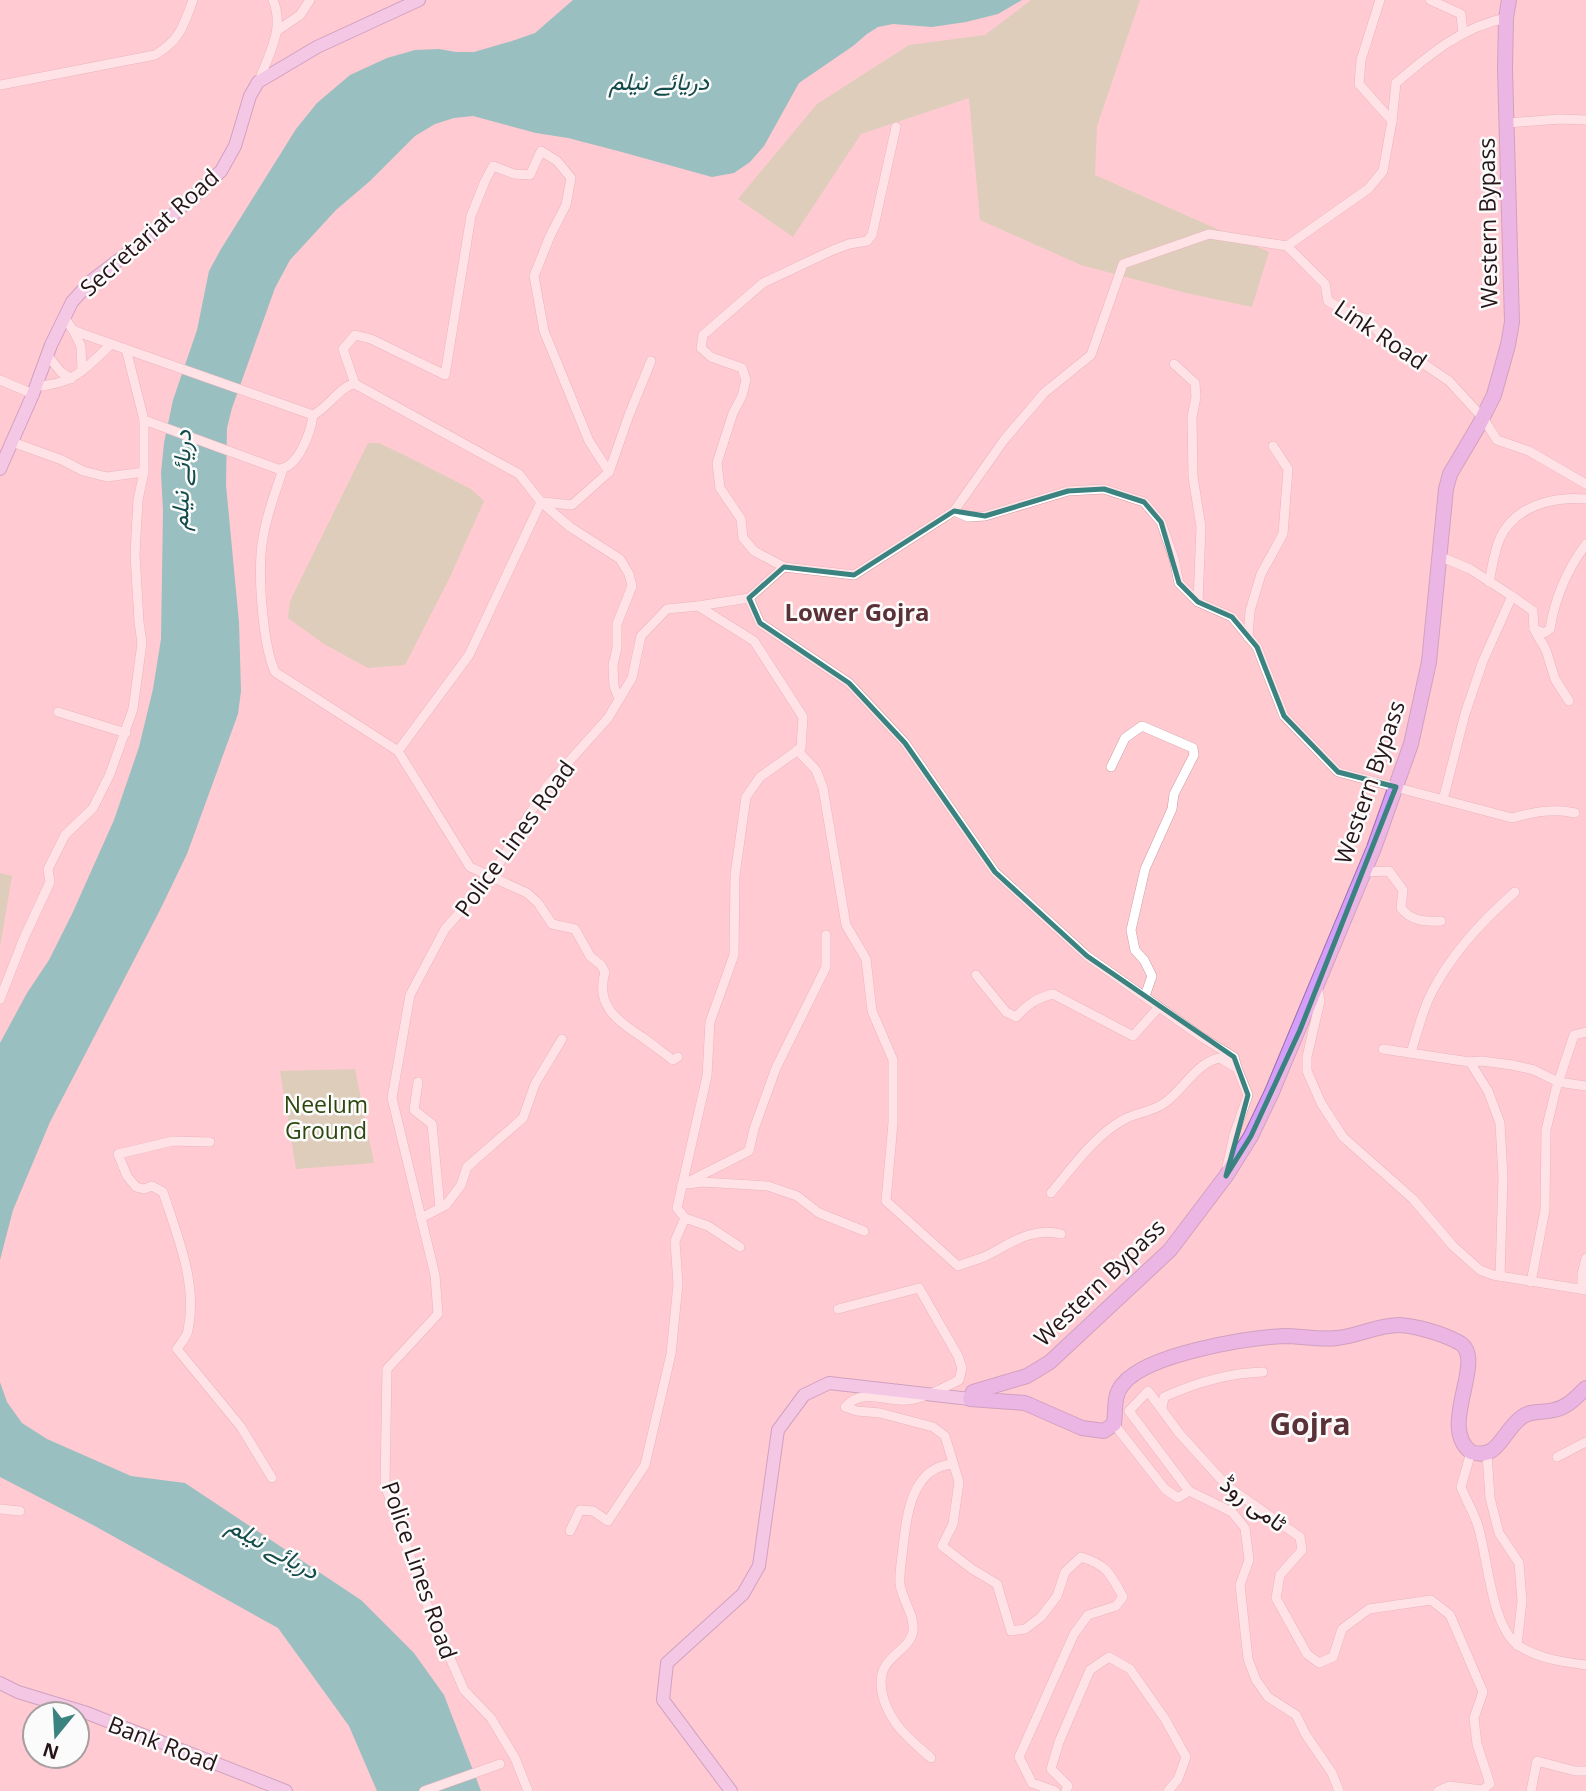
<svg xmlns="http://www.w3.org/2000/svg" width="1586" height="1791" font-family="'Open Sans',Vazirmatn,sans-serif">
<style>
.green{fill:#b6d19e}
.water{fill:#1db1ab}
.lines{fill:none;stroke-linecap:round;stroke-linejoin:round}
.minor-casing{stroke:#cd9ca2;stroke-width:10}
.major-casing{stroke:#986eab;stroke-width:14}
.highway-casing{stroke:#986eab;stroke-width:16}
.minor{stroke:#fff;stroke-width:9}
.major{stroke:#e6c5fd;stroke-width:12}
.highway{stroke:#d69efb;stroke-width:14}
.marked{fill:none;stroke:#3b8380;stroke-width:5;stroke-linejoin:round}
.labels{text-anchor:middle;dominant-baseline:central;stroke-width:5;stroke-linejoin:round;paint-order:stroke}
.street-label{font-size:23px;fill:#261417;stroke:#fbfbfb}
.park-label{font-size:23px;fill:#2e470f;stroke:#fbfbfb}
.water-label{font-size:24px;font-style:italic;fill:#134c4a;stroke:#fbfbfb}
.neighbourhood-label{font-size:24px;font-weight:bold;fill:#5a3137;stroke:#fbfbfb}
.district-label{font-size:30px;font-weight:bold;fill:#5a3137;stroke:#fbfbfb}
</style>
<rect width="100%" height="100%" fill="#ffcbd1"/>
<!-- green -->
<g class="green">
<polygon points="1031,0 1140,0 1097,126 1095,175 1269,252 1252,307 1186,293 1081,265 980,220 969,98 861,134 793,237 738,199 817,104 909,45 985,35"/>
<polygon points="368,443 379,443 408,457 471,489 484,501 451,575 405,665 368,668 324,644 288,618 290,601"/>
<polygon points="0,873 12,876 0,947"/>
<polygon points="355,1069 374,1163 296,1169 280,1071"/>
</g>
<!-- water -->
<g class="water">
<polygon points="573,0 1022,0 998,14 966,22 932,27 893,24 878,27 867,34 853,46 799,83 764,146 750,162 734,173 712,177 618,151 568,138 536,133 473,116 454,118 435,124 415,136 370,181 336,210 290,260 275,288 232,408 227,428 226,485 239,622 241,691 238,714 187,854 160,910 50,1122 13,1210 0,1260 0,1043 27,993 49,960 72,914 114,820 139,747 153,689 161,639 163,511 161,473 164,443 173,400 197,330 209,271 221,249 296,129 317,103 350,75 387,58 415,50 439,49 456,52 474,52 512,41 535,33"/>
<polygon points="0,1382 7,1402 22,1423 47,1439 131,1476 185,1483 361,1600 414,1653 444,1695 481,1791 377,1791 349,1726 278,1628 93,1525 0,1477"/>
</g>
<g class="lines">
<!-- minor casing -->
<g class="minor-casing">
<g id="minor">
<polyline points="1430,0 1461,14 1463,34"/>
<polyline points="278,30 300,15 310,0"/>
<path d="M259 81C269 53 285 29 273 0"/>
<path d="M0 85 155 55C180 40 183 27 193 0"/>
<path d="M1392 121 1396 83C1430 54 1462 27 1506 18"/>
<polyline points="1507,123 1560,119 1586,120"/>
<polyline points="1287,246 1325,284 1328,301 1347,312 1367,319 1381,335 1449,381 1483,418 1497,440 1529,451 1586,484"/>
<polyline points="64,317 73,330 83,334 313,415"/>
<polyline points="73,330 81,346 82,371"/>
<path d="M126 349 144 420 278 469C298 469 311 432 313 415 329 407 341 385 355 384L519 474 541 502 469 655 398 751 470 867 527 893 538 903 552 924 575 929 590 956 601 965 605 972C595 1005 617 1021 642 1037 652 1044 662 1052 673 1060L678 1057"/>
<polyline points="47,355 61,372 71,379"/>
<polyline points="1174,364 1195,383 1196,397 1192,417 1193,477 1201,527 1198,602"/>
<polyline points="0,380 33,394"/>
<polyline points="355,384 343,349 355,335 371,339 445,375 471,216 485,181 493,166 514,174 530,175 541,151 557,161 571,178 566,205 550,236 534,276 544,331 589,441 609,472"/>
<path d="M36 386C71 386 88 367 111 344"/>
<polyline points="12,442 62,460 83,471 107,477 144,472"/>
<path d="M283 469C274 496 263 525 261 554 259 584 263 645 275 672L398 751"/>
<polyline points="541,502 570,527 620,559 629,574 632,586 617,624 617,648 613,665 614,686 619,699"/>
<polyline points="543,502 572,505 609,472 629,415 651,361"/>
<path d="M954 511 968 517 985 516 1068 491 1104 489 1144 502 1161 522 1174 559 1179 583 1198 602 1232 617 1257 647 1284 716 1338 772 1512 818C1534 812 1553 808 1575 813"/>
<polyline points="1439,556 1470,569 1512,596 1483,661 1465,714 1443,800"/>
<polyline points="784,567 754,551 743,538 741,519 720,488 717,463 733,413 742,396 746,380 742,368 711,357 701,348 703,335 763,283 833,250 849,244 867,241 872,235 896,127"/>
<path d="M1489 582C1492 568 1494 552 1500 538 1515 506 1553 496 1586 499"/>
<polyline points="1512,596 1533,611 1534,629 1546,650 1555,679 1569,701"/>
<polyline points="749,598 760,623 849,683 905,743 995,872 1087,956 1203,1038 1234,1057 1237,1068"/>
<polyline points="698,606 754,641 803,717 801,748 760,777 746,797 735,875 734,955 710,1022 707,1076 677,1208 685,1218 708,1226 740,1247"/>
<path d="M1534 629 1544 633 1550 629C1555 597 1567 570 1586 544"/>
<polyline points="1248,637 1250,611 1261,574 1283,534 1288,469 1273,446"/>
<polyline points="58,712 126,733"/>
<path d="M797 750 816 770 823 788 846 925 866 959 872 1011 893 1060V1123L886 1201 958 1266C966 1263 975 1260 984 1257 1009 1245 1031 1226 1061 1234"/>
<polyline points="1111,767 1125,738 1142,726 1193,748 1194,755 1174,794 1172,809 1145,869 1131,930 1135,950 1144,960 1152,976 1145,996"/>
<path d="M1363 872 1389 871 1403 890 1401 908C1411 921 1425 922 1441 921"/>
<path d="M976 975 1006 1012 1016 1017C1027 1005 1036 998 1053 994L1133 1036 1159 1007"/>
<polyline points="1317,986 1320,1001 1307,1057 1307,1071 1321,1103 1343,1137 1413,1199 1453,1246 1480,1270 1493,1275 1586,1290"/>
<polyline points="0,999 24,938 50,882 48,869 65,835 93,808 110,774 133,709 142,643 139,622 135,554 138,500 144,472 144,420"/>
<polyline points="1383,1049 1470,1062 1482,1061 1512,1065 1534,1070 1558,1082 1586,1086"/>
<path d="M1411 1053C1417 1033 1422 1011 1432 992 1452 953 1483 920 1515 892"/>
<polyline points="1470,1062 1488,1091 1500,1123 1503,1177 1500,1276"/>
<polyline points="418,1082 414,1110 432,1124 440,1208"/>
<path d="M210 1142 173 1141 118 1154 127 1176 136 1187 144 1189 152 1186 163 1192C177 1235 198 1284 188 1330 187 1337 181 1343 177 1349L241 1427 272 1478"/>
<polyline points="688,1184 702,1182 768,1186 797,1196 819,1213 864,1231"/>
<polyline points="682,1185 749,1151 754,1129 776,1068 826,967 826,935"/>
<path d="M1051 1193C1072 1168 1094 1136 1123 1120 1135 1113 1151 1112 1163 1104 1183 1091 1196 1062 1220 1058L1237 1068 1248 1095 1234 1135 1227 1167"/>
<polyline points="421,1218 446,1205 461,1185 467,1167 523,1118 535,1084 562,1039"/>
<polyline points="1531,1282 1545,1210 1546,1130 1556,1089 1574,1035 1586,1032"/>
<polyline points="1582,1289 1582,1274 1586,1258"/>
<path d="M838 1309 919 1288 958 1356 962 1368 959 1380C943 1388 926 1398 907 1400 885 1402 863 1387 845 1407L857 1411 880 1413 933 1427 945 1436 959 1482 953 1524 942 1546 972 1569 997 1584 1011 1631 1025 1629 1041 1617 1057 1596 1065 1572 1081 1557C1107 1565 1110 1573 1123 1597L1116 1606 1088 1615 1074 1634 1019 1757 1032 1783 1055 1791"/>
<path d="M1162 1408 1164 1397C1195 1383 1229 1373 1263 1372"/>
<polyline points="1114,1424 1165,1489 1178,1498 1189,1491 1129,1411 1148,1391 1179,1433 1227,1486 1300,1537 1302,1550 1280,1575 1276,1598 1307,1654 1319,1663 1333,1657 1342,1629 1369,1609 1431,1600 1450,1615 1483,1692 1474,1718 1477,1744 1490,1784 1482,1790 1449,1786 1438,1791"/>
<path d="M1471 1452 1461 1487C1466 1500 1474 1513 1478 1526 1488 1558 1491 1627 1519 1646 1540 1659 1563 1662 1586 1665"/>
<polyline points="1487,1454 1490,1498 1499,1533 1519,1563 1522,1601 1517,1645"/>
<polyline points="1557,1457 1586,1442"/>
<polyline points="1189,1491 1232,1512 1245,1528 1249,1560 1240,1585 1248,1659 1256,1680 1268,1697 1296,1715 1306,1735 1332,1773 1339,1791"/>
<polyline points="0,1509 20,1511"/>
<polyline points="570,1531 580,1510 593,1511 608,1521 645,1465 671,1354 678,1284 675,1241 685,1218"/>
<path d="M931 1758C911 1740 893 1727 884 1700 870 1655 909 1656 913 1631 915 1615 902 1600 900 1584 899 1573 902 1559 903 1547 907 1513 912 1467 953 1464"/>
<polyline points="424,1791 500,1764"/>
<polyline points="528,1791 515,1758 491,1718 464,1690 429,1610 385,1485 387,1369 438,1314 435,1275 392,1098 410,995 445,929 491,877 546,787 608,718 632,678 641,636 667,609 698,606 749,598 784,567 854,575 954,511 1004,440 1044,393 1091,355 1123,264 1209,234 1287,246 1368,189 1383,171 1392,121 1359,84 1361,60 1380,0"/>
<polyline points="1066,1791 1068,1786 1051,1769 1059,1742 1090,1670 1109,1657 1130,1669 1165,1719 1186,1757 1178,1779 1168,1791"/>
<polyline points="1531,1791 1537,1761 1575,1771 1586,1771"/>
</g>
</g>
<!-- major casing -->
<g class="major-casing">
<g id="major">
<polyline points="0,469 33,394 51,345 72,302 91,281 150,236 221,171 235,146 250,96 258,82 317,47 419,0"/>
<polyline points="0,1683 18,1692 87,1713 286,1791"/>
<polyline points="731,1791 663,1700 667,1663 743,1594 759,1566 778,1430 804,1395 829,1383 970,1399"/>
</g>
</g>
<!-- highway casing -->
<g class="highway-casing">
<path id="highway" d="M1509 0 1506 18 1505 70 1512 322 1508 345 1494 395 1479 425 1450 474 1446 489 1429 662 1411 744 1374 848 1272 1092 1251 1136 1226 1176 1170 1250 1050 1362 1027 1376 973 1392 970 1399 1025 1403 1082 1428 1104 1431 1114 1424C1116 1410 1113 1395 1123 1384 1147 1354 1246 1338 1284 1336 1301 1336 1319 1340 1337 1338 1358 1336 1378 1325 1399 1325 1417 1326 1444 1334 1460 1343 1487 1360 1437 1427 1471 1452 1499 1461 1502 1431 1522 1417 1531 1410 1542 1413 1554 1410 1567 1408 1576 1397 1586 1388"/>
</g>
<!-- minor -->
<use href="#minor" class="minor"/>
<!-- major -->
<use href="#major" class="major"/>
<!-- highway -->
<use href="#highway" class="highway"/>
</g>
<!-- marked area -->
<path d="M0 0H1586V1791H0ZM1104 489 1144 502 1161 522 1179 583 1198 602 1232 617 1257 647 1284 716 1338 772 1396 787 1300 1030 1251 1136 1226 1176 1248 1095 1234 1057 1087 956 995 872 905 743 849 683 760 623 749 598 784 567 854 575 954 511 985 516 1068 491Z" fill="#ffcbd1" fill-opacity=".55" fill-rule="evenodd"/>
<path class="marked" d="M1104 489 1144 502 1161 522 1179 583 1198 602 1232 617 1257 647 1284 716 1338 772 1396 787 1300 1030 1251 1136 1226 1176 1248 1095 1234 1057 1087 956 995 872 905 743 849 683 760 623 749 598 784 567 854 575 954 511 985 516 1068 491Z"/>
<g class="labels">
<!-- street labels -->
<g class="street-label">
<text transform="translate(1487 223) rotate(-91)">Western Bypass</text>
<text transform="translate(149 232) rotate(-42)">Secretariat Road</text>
<text transform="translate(1381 334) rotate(34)">Link Road</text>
<text transform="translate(1369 782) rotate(-71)">Western Bypass</text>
<text transform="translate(514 838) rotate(-54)">Police Lines Road</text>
<text transform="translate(1099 1282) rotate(-44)">Western Bypass</text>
<text transform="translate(1254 1503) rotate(37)">ٹامی روڈ</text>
<text transform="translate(420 1570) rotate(71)">Police Lines Road</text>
<text transform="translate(163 1743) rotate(21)">Bank Road</text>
</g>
<!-- park labels -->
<g class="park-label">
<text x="326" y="1104">Neelum<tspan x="326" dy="26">Ground</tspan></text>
</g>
<!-- water labels -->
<g class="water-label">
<text x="659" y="80">دریائے نیلم</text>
<text transform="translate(180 480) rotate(-88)">دریائے نیلم</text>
<text transform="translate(274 1547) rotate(30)">دریائے نیلم</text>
</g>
<!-- neighbourhood labels -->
<g class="neighbourhood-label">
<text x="857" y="611">Lower Gojra</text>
</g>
<!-- district labels -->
<g class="district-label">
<text x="1310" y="1423">Gojra</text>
</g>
</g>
<!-- north arrow -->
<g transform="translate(56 1735) rotate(198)"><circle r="33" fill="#fbfbfb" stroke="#a69fa0" stroke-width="2"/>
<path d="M0-5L12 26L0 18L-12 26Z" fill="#3b8380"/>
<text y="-10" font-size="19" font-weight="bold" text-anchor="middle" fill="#261417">N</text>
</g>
</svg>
